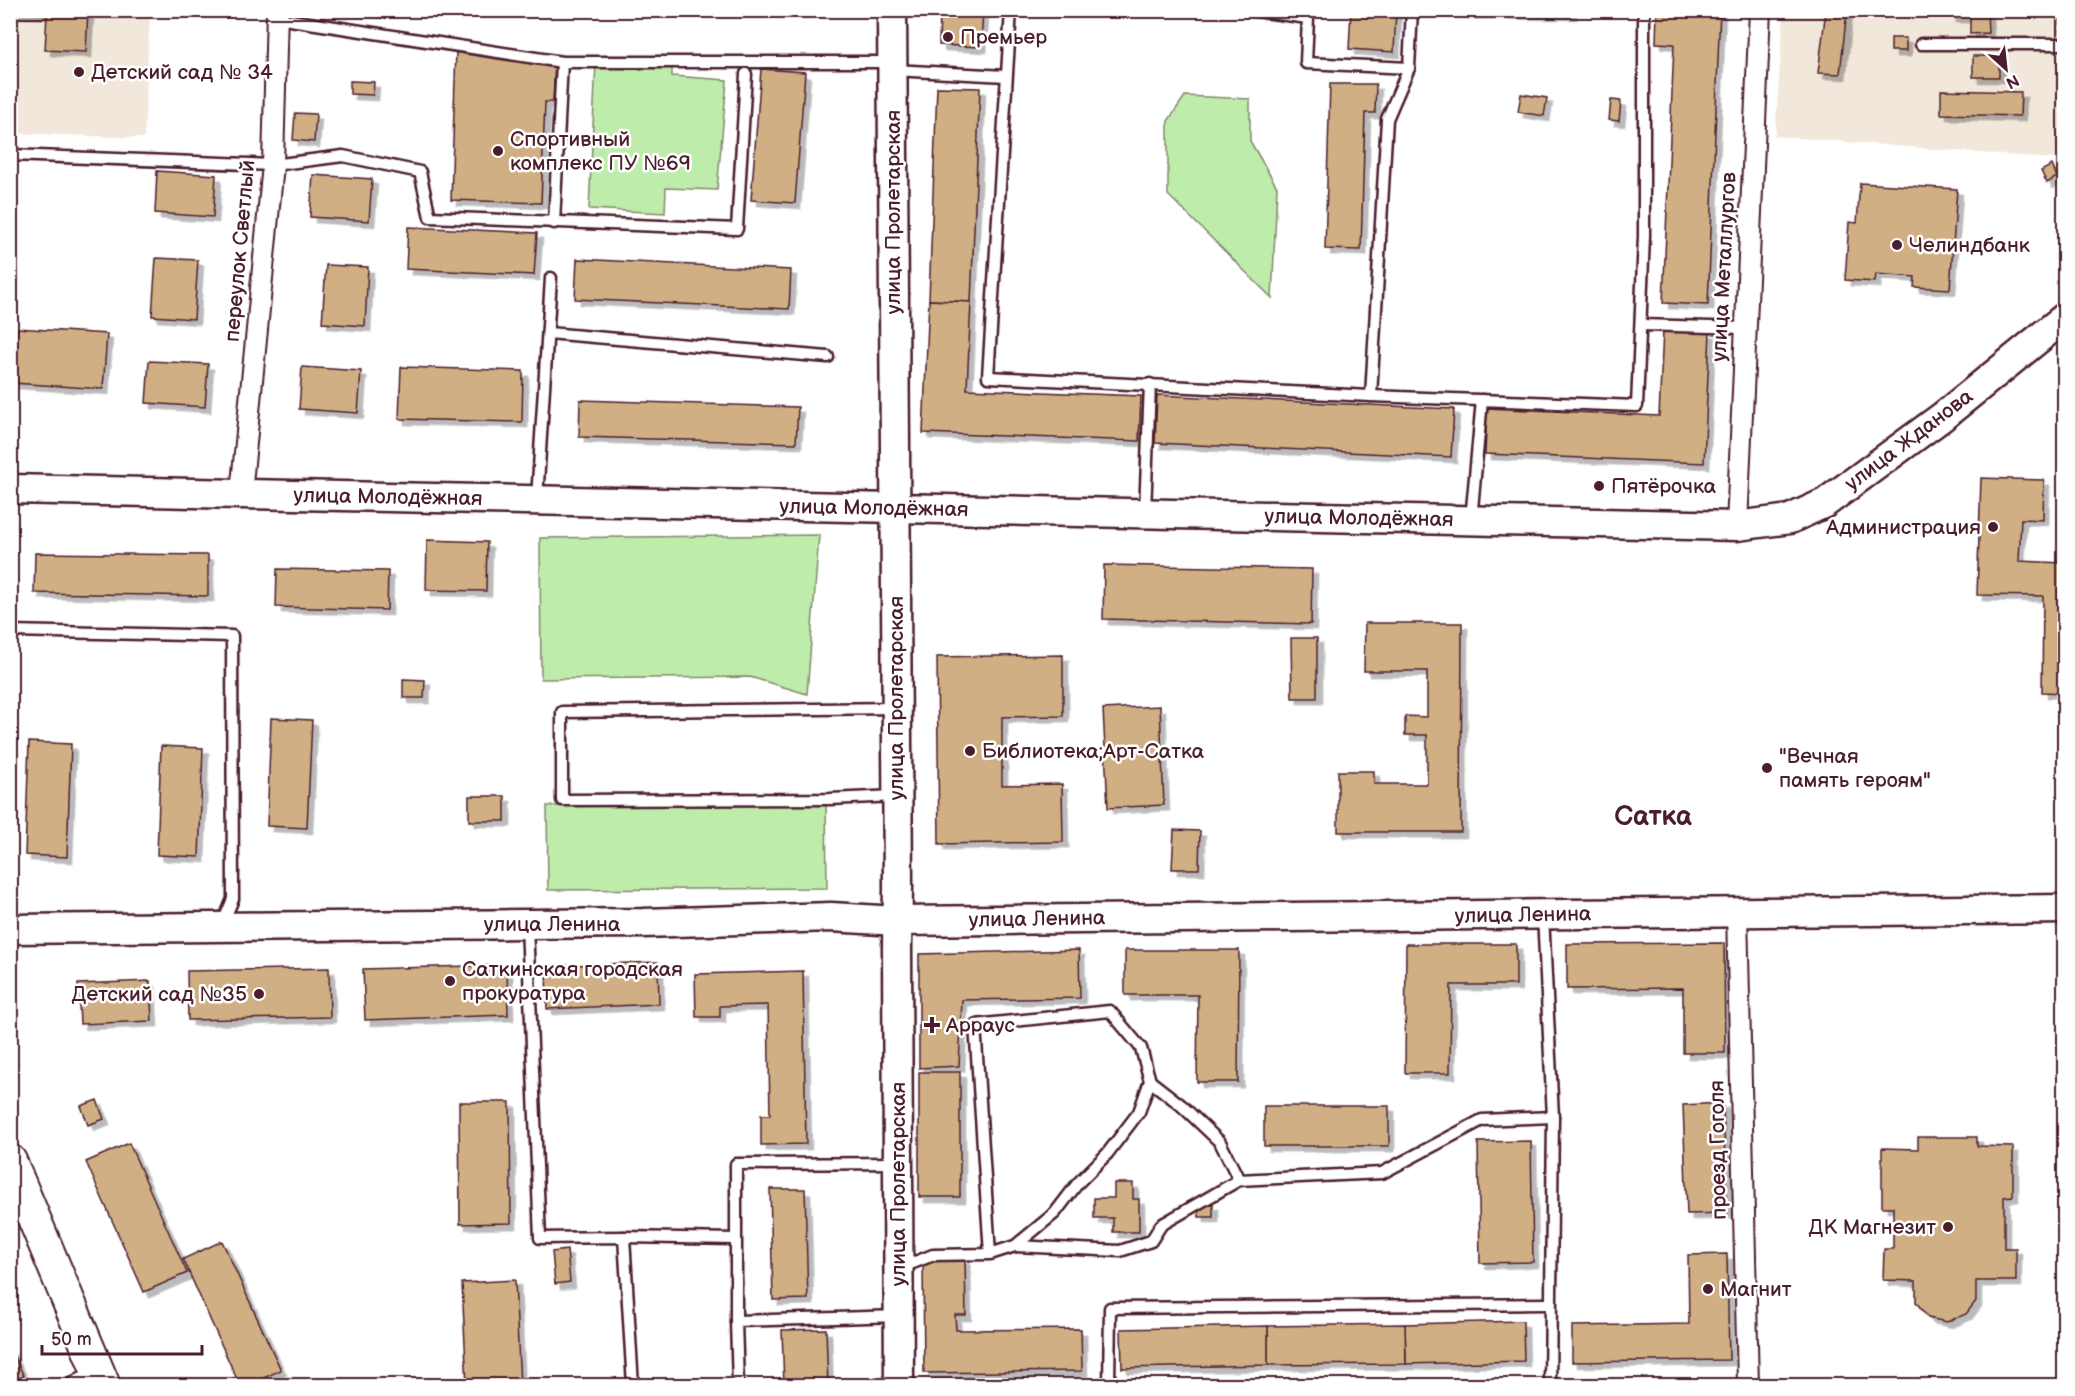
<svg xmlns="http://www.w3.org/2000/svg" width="2075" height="1396" font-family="'Balsamiq Sans',sans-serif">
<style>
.built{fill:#f1e7da}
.green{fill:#beedab;stroke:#84866b;stroke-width:1.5}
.building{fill:#d1af84;stroke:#4a1f2b;stroke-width:1.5;filter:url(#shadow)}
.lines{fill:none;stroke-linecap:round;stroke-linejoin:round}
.lane-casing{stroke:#4a1f2b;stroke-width:15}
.street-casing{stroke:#4a1f2b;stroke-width:24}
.secondary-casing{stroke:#4a1f2b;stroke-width:33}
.primary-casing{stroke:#4a1f2b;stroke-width:36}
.lane{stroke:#fff;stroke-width:10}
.street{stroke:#fff;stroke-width:20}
.secondary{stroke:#fff;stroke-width:28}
.primary{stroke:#fff;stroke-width:32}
.poi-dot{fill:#4a1f2b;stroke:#fff;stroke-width:2}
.labels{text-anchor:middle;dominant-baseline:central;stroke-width:5;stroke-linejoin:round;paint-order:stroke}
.poi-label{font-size:21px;fill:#4a1f2b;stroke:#fff;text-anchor:start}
.street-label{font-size:21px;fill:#4a1f2b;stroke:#fff}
.district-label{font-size:27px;font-weight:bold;fill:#4a1f2b;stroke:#fff}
</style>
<defs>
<filter id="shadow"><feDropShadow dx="5.5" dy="5.5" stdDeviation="0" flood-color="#0004"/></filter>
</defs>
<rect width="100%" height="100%" fill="#fff"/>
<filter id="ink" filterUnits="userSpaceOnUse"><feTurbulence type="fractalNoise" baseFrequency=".0167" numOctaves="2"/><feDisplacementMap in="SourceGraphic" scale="12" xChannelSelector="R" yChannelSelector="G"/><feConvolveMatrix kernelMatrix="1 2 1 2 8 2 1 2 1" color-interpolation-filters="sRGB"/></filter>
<g filter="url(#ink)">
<!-- built -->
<g class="built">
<polygon points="11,11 150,11 144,138 11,133"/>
<polygon points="1784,11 2064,11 2064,160 1775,136"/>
</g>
<!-- green -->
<g class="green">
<polygon points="596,62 672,66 672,76 727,80 717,190 666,188 665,213 589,209"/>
<polygon points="1185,96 1250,99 1250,141 1277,187 1272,298 1168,195 1168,121"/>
<polygon points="819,535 807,694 750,677 541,679 540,538"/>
<polygon points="826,804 827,888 548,890 547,806"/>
</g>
<!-- building -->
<g class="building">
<polygon points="10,10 88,10 86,52 45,50 47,14 10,12"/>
<polygon points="339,10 376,10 376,13"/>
<polygon points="940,10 983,10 981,47 939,45"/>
<polygon points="1351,10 1396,10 1394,52 1349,49"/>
<polygon points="1462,10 1571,10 1571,14 1462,13"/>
<polygon points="1657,10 1720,10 1708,305 1663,303 1674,44 1656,43"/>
<polygon points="1826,10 1847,10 1840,74 1818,73"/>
<polygon points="1951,10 1987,10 1988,33 1970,34 1970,17 1951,17"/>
<polygon points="2060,10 2064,10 2064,32 2061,32"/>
<rect x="1891" y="38" width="15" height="13"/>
<polygon points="456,50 510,52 510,60 555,62 553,102 545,102 541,203 451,200"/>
<rect x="1973" y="56" width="26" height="21"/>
<polygon points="761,69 805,72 795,203 751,200"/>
<polygon points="350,81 374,82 373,95 350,94"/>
<polygon points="1330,84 1376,84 1375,113 1365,113 1361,250 1325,249"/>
<polygon points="937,87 980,88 971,302 929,300"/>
<polygon points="1941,90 2021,92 2020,116 1941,114"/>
<polygon points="1521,94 1547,98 1544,116 1518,112"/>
<polygon points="1611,100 1621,101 1619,121 1609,120"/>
<polygon points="295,113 316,114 314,142 293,140"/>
<polygon points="2052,165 2057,177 2047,183 2041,171"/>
<polygon points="157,171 216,175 213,217 155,213"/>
<polygon points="313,175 372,179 369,221 310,217"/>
<polygon points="1860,183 1957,189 1950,289 1914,287 1915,277 1876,274 1875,282 1845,280 1849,222 1857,223"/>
<polygon points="408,227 537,233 534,275 406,269"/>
<polygon points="156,258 198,260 194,319 152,316"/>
<polygon points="577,259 791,270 789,309 575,299"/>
<polygon points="326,265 368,267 365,326 322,323"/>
<polygon points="929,300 971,302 967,389 1141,396 1139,441 923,433"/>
<polygon points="17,328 107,334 103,389 13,383"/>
<polygon points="1663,330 1710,332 1704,463 1485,454 1487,408 1659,416"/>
<polygon points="149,361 208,364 205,407 146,403"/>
<polygon points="302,367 361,371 358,413 299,409"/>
<polygon points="401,367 523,371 522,422 399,419"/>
<polygon points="1157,395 1454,409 1451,457 1155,443"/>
<polygon points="580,400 798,407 796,443 579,437"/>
<polygon points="1981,478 2044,480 2043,520 2021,519 2019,561 2064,563 2064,693 2042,692 2043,596 1977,595"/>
<polygon points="427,540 487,542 486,591 426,590"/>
<polygon points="35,553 208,555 208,596 34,593"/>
<polygon points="1104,565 1312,569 1311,624 1103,619"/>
<polygon points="277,569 388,571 387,610 276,607"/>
<polygon points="1365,623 1462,623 1461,832 1338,832 1338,771 1374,771 1374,784 1427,784 1427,735 1405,735 1405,716 1427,717 1427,671 1364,671"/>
<polygon points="1291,638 1317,638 1317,698 1292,698"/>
<polygon points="1063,655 1063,716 1002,717 1002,785 1062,784 1063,842 939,844 937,657"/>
<polygon points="403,679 425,680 424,698 403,698"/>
<polygon points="1160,706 1164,805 1108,808 1103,709"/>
<polygon points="271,718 312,720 307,828 267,826"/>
<polygon points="29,742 71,744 67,857 25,855"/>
<polygon points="161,746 203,748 199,857 157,855"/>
<rect x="469" y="796" width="36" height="25"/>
<polygon points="1174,830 1200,831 1199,869 1172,869"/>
<polygon points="1724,943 1725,1053 1683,1053 1683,988 1567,989 1567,944"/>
<polygon points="1406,944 1516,944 1516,985 1451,985 1450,1073 1405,1073"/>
<polygon points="1079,950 1080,998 962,1000 959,1066 919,1068 919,954"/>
<polygon points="1125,950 1239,950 1238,1082 1197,1082 1198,995 1125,995"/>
<polygon points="658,962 659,1004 547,1009 546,966"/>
<polygon points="507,965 508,1015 365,1020 363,969"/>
<polygon points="329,968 330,1017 188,1020 187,971"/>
<polygon points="803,971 806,1144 761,1145 761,1115 770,1115 768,1005 720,1006 720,1017 696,1017 695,974"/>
<polygon points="150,981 152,1021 80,1024 78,984"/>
<rect x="919" y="1072" width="41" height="125"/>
<polygon points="97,1100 104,1119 88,1125 81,1106"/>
<polygon points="459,1102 510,1102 511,1223 460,1224"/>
<polygon points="1723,1103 1727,1213 1687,1214 1683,1105"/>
<rect x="1264" y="1106" width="125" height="40"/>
<polygon points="1918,1137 1977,1137 1977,1146 2013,1147 2013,1196 2004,1197 2004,1248 2016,1248 2016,1281 1976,1281 1976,1301 1966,1314 1947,1322 1928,1318 1916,1302 1916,1281 1883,1280 1884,1249 1893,1249 1893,1207 1882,1207 1882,1148 1918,1149"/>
<polygon points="1531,1141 1533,1262 1480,1263 1478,1142"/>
<polygon points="129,1143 187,1273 144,1292 86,1162"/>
<polygon points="1114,1183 1133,1183 1133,1199 1139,1199 1139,1232 1113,1232 1113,1218 1094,1218 1094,1198 1114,1198"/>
<polygon points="770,1189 805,1189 808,1299 773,1300"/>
<polygon points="1213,1204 1213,1217 1199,1217 1198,1205"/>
<polygon points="222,1241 281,1370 247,1386 240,1386 183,1259"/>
<polygon points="567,1250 570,1282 555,1284 552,1252"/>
<polygon points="1727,1254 1729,1360 1572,1362 1572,1326 1689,1324 1688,1255"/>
<polygon points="923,1259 965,1259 966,1315 955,1315 956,1330 1081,1329 1082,1371 924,1373"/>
<polygon points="515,1280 520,1386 467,1386 462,1283"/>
<polygon points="1523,1321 1524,1361 1406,1364 1405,1324"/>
<polygon points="1405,1324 1406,1364 1268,1365 1268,1326"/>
<polygon points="1268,1326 1268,1365 1122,1368 1121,1329"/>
<polygon points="826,1329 828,1386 784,1386 782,1330"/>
<polygon points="10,1349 24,1376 10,1383"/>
<polygon points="236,1378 239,1386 219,1386"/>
</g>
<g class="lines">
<!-- lane casing -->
<g class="lane-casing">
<g id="lane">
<polyline points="1011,10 988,377 1371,396"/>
<polyline points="1249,10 1308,18 1306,63 1409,68 1387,119 1371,396 1637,406 1644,236 1644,10"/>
<polyline points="277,18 562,62 892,62"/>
<polyline points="1921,44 2064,44"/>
<polyline points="1409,68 1412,10"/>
<polyline points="893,70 1006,76"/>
<polyline points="10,155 273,165 343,156 420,172 430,217 737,229 746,74"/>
<polyline points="554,223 562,62"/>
<polyline points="1641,325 1745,328"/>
<polyline points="548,333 828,357"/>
<polyline points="537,499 551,278"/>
<polyline points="1145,512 1150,384"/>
<polyline points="1471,520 1482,400"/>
<polyline points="10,631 232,636 233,899 222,925"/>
<polyline points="896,708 562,712 562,800 830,799 896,796"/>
<polyline points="1543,915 1553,1117 1550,1386"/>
<polyline points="527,925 540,1238 624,1237 633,1386"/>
<polyline points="1150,1081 1181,1105 1220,1142 1239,1180 1382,1173 1482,1120 1553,1117"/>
<polyline points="624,1237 735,1239"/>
<polyline points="1015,1246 1120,1251 1151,1241 1161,1225 1239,1180"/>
<polyline points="900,1268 933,1255 990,1254 1015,1246 1055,1213 1078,1183 1107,1154 1139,1112 1150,1081 1141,1048 1110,1011 975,1025 990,1254"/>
<polyline points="736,1321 736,1164 898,1163"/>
<polyline points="68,1386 94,1370"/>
<polyline points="738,1386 736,1321 899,1316"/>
<polyline points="1109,1386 1110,1308 1550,1304"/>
</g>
</g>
<!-- street casing -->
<g class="street-casing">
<g id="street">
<polyline points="241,494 273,165 277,10"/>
<polyline points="1737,526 1760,10"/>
<polyline points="1737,912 1748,1386"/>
</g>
</g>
<!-- secondary casing -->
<g class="secondary-casing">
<g id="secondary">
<polyline points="892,10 898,888 897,947 899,1386"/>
<polyline points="10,489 1737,526 1790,519 1825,503 1942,417 2064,318"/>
<polyline points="10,929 643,923 831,917 897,921 2064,909"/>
</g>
</g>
<!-- primary casing -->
<g class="primary-casing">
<polyline id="primary" points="10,1161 104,1386"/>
</g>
<!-- lane -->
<use href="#lane" class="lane"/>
<!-- street -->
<use href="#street" class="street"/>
<!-- secondary -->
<use href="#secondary" class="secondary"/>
<!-- primary -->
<use href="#primary" class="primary"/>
</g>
</g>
<!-- markers -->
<g class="poi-dot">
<circle cx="948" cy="37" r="6"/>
<circle cx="79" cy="72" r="6"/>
<circle cx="498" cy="151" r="6"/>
<circle cx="1897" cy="245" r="6"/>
<circle cx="1599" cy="486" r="6"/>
<circle cx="1993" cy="527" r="6"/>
<circle cx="970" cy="751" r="6"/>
<circle cx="1767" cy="768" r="6"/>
<circle cx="450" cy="981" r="6"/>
<circle cx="259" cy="994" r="6"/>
<path d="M929 1016h6v6h6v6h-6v6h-6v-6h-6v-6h6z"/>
<circle cx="1948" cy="1227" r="6"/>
<circle cx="1708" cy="1289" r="6"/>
</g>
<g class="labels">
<!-- poi labels -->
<g class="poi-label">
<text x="960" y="37">Премьер</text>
<text x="91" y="72">Детский сад № 34</text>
<text x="510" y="139">Спортивный<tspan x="510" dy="24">комплекс ПУ №69</tspan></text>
<text x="1909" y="245">Челиндбанк</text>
<text x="1611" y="486">Пятёрочка</text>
<text x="1981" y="527" text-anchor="end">Администрация</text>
<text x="982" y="751">Библиотека;Арт-Сатка</text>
<text x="1779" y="756">"Вечная<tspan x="1779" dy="24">память героям"</tspan></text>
<text x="462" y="969">Саткинская городская<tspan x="462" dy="24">прокуратура</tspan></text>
<text x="247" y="994" text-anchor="end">Детский сад №35</text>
<text x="946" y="1025">Арраус</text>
<text x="1936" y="1227" text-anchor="end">ДК Магнезит</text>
<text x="1720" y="1289">Магнит</text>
</g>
<!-- street labels -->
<g class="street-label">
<text transform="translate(893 212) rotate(-90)">улица Пролетарская</text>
<text transform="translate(240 251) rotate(-85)">переулок Светлый</text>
<text transform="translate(1724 267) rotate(-87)">улица Металлургов</text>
<text transform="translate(1909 440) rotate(-37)">улица Жданова</text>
<text transform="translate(388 497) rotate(1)">улица Молодёжная</text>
<text transform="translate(874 508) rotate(1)">улица Молодёжная</text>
<text transform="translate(1359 518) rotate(1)">улица Молодёжная</text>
<text transform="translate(896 698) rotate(-90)">улица Пролетарская</text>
<text transform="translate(1523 915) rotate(-1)">улица Ленина</text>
<text transform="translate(1037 919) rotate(-1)">улица Ленина</text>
<text x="552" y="924">улица Ленина</text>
<text transform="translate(1718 1150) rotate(-91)">проезд Гоголя</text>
<text transform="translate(898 1184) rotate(-90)">улица Пролетарская</text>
</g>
<!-- district labels -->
<g class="district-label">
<text x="1653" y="817">Сатка</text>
</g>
</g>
<!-- margin -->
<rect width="2075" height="1396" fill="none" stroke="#fff" stroke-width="36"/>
<rect x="18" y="18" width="2039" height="1360" fill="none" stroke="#4a1f2b" stroke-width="2" filter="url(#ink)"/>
<!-- north arrow -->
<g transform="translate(2006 69) rotate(153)" stroke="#ffffff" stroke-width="4.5" paint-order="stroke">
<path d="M0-4.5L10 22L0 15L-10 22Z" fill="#4a1f2b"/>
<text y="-9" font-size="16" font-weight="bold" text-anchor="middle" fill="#4a1f2b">N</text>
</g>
<!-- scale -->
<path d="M42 1345v9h160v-9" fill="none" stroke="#4a1f2b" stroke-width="3"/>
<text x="51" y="1345" font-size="18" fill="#4a1f2b" stroke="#ffffff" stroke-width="4.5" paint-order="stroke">50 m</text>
</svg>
